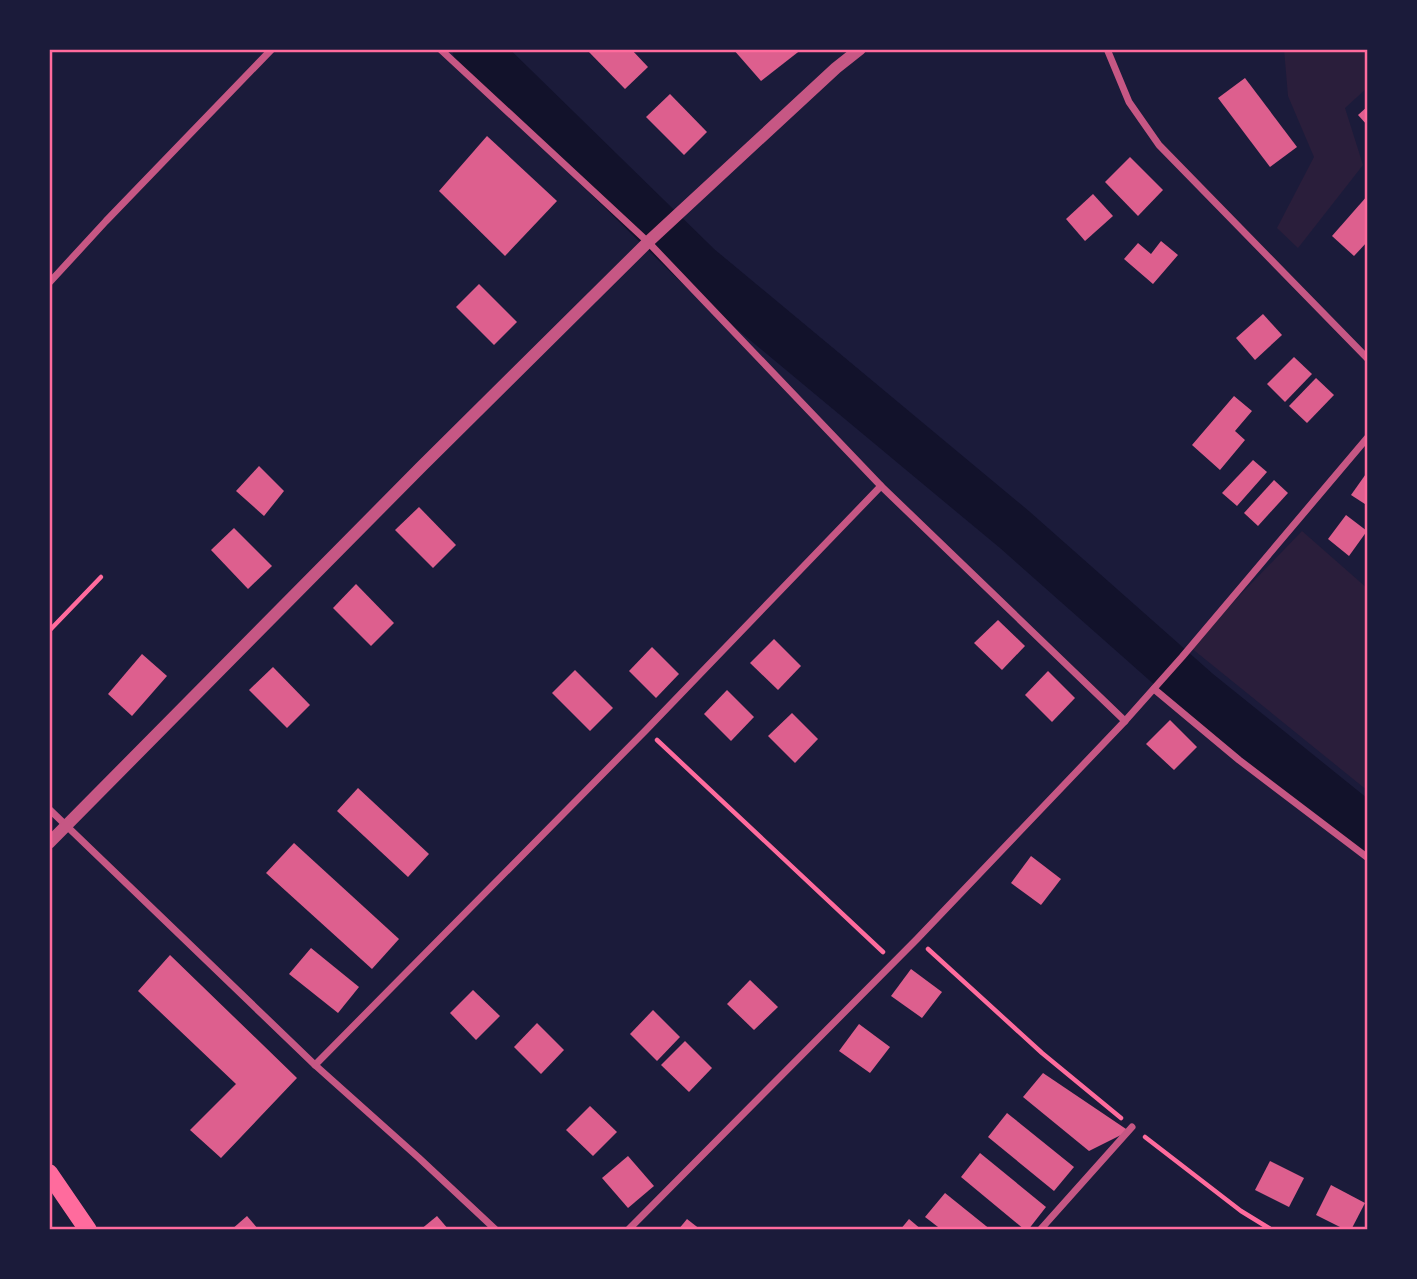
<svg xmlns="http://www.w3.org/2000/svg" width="1417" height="1279" font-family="Manrope,sans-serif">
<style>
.green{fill:#2a1e3b}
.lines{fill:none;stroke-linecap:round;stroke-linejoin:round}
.river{stroke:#12122b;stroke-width:47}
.building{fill:#dd5f8e}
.path{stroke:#ff6b9d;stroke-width:4.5}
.minor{stroke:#c65784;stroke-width:7}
.tertiary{stroke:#c65784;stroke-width:12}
.primary{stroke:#ff6b9d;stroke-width:18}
.neatline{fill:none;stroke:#ff6b9d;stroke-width:2.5}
</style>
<rect width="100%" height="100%" fill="#1b1b3a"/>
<!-- green -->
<g class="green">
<polygon points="1284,49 1368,49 1368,87 1345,108 1363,165 1298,248 1277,228 1314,157 1288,96"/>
<polygon points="1302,531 1368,589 1368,791 1190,647"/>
</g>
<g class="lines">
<!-- river -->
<polyline class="river" points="476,49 699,267 1015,530 1198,692 1368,829"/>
</g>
<!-- building -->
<g class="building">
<polygon points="590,49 631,49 648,67 625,89 588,51"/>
<polygon points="733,49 802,49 761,81"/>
<polygon points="1245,78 1297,147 1270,167 1218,98"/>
<polygon points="670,94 707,132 684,155 646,117"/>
<polygon points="1368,106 1368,126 1358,115"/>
<polygon points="487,136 557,201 505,256 439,191"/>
<polygon points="1130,157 1163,190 1138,216 1105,182"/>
<polygon points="1093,194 1113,216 1085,241 1066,219"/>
<polygon points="1368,195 1368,241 1354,256 1332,236"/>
<polygon points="1161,241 1178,255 1153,284 1124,259 1138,243 1151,254"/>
<polygon points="479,284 517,322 494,345 456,307"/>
<polygon points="1263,314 1282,335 1255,360 1236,338"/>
<polygon points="1294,357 1312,374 1285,402 1267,384"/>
<polygon points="1316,378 1334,395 1307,423 1289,406"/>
<polygon points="1234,396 1252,411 1235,431 1245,440 1220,470 1192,445"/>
<polygon points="1253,460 1267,472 1237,506 1222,493"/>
<polygon points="259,466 284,491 264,516 236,491"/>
<polygon points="1368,471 1368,506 1351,495"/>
<polygon points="1274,480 1288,493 1258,526 1244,513"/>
<polygon points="419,507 456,545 433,568 395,530"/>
<polygon points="1346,515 1367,531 1349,556 1328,539"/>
<polygon points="234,528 272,566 248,589 211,550"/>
<polygon points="356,584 394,623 371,646 333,608"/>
<polygon points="998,620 1025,646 1002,670 974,643"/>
<polygon points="774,639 801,666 778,690 750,663"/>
<polygon points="652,647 679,674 656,698 629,671"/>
<polygon points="142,654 167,676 132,716 108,694"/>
<polygon points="273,667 310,705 287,728 249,690"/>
<polygon points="575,670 613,708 590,731 552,693"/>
<polygon points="1048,671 1075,698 1052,722 1025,695"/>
<polygon points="727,690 754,717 731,741 704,714"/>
<polygon points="792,713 818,739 795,763 768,736"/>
<polygon points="1170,720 1197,747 1174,770 1146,744"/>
<polygon points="358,788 429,854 408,877 337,811"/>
<polygon points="294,843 399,939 372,969 266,873"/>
<polygon points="1031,856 1061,879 1041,905 1011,883"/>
<polygon points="311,948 359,987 338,1013 289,974"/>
<polygon points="170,955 297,1078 221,1158 190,1130 236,1084 138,991"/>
<polygon points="911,969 942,992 922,1018 891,996"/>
<polygon points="750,980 778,1007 754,1030 727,1004"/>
<polygon points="473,990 500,1016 476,1040 450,1013"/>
<polygon points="653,1010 680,1037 657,1061 630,1034"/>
<polygon points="537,1023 564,1050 541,1074 514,1047"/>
<polygon points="859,1024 890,1047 870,1073 839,1051"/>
<polygon points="685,1041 712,1068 689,1092 661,1065"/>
<polygon points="1043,1073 1129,1131 1089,1151 1023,1097"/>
<polygon points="590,1106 617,1132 593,1156 566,1130"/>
<polygon points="1007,1113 1074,1167 1054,1191 988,1137"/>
<polygon points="980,1153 1046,1207 1028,1230 1025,1230 961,1177"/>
<polygon points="628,1156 654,1186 628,1208 602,1178"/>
<polygon points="1270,1161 1304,1178 1289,1207 1255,1190"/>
<polygon points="1331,1185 1365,1203 1351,1230 1346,1230 1316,1215"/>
<polygon points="945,1193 991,1230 942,1230 925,1217"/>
<polygon points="247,1216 259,1230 231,1230"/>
<polygon points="437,1216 449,1230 420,1230"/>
<polygon points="687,1219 701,1230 678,1230"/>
<polygon points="909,1219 922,1230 900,1230"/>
</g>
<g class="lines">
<!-- path -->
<g class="path">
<polyline points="49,631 101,577"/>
<polyline points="657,740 883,952"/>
<polyline points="928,949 1042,1053 1121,1118"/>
<polyline points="1145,1137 1241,1211 1272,1230"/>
</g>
<!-- minor -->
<g class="minor">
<polyline points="440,49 648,242 881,486 1125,721"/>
<polyline points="1107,49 1129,102 1159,145 1368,359"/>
<polyline points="49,283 106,221 272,49"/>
<polyline points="1154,689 1239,760 1368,858"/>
<polyline points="49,809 315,1065 419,1158 496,1230"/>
<polyline points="315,1065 646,730 881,486"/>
<polyline points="628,1230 917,939 1125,721 1182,657 1368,437"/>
<polyline points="1040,1230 1132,1127"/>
</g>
<!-- tertiary -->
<polyline class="tertiary" points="49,843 421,467 648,242 836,68 860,49"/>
<!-- primary -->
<polyline class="primary" points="49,1173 88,1230"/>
</g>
<!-- border -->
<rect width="1417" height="1279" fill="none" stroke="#1b1b3a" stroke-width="102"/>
<rect x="51" y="51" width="1315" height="1177" class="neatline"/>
</svg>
